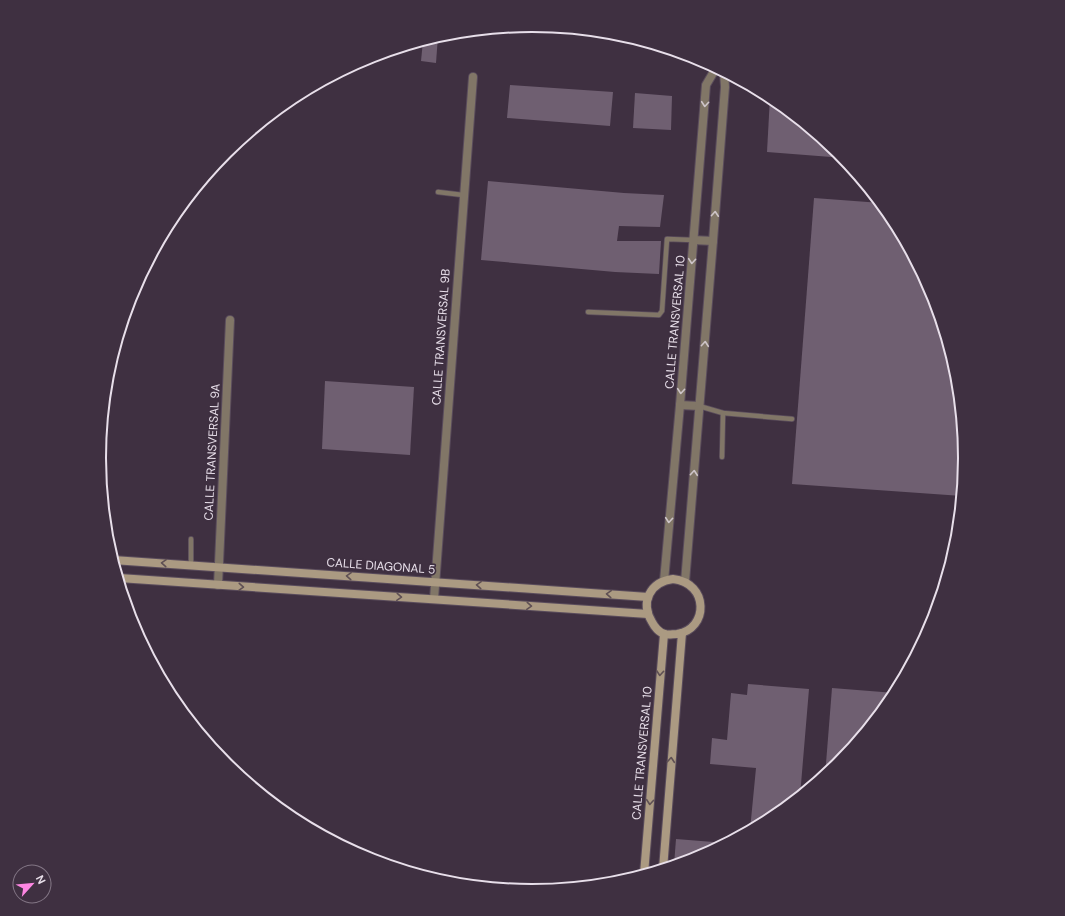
<svg xmlns="http://www.w3.org/2000/svg" width="1065" height="916" font-family="'DM Sans',sans-serif">
<style>
.building{fill:#6f5f71}
.lines{fill:none;stroke-linecap:round;stroke-linejoin:round}
.service-casing{stroke:#5a4c5c;stroke-width:6}
.minor-casing{stroke:#5a4c5c;stroke-width:10}
.tertiary-casing{stroke:#5a4c5c;stroke-width:10}
.secondary-casing{stroke:#5a4c5c;stroke-width:10}
.service{stroke:#817667;stroke-width:4.5}
.minor{stroke:#817667;stroke-width:8}
.tertiary{stroke:#817667;stroke-width:8}
.secondary{stroke:#ab9a82;stroke-width:8}
.rail-casing{stroke:#bab0bc;stroke-width:4.5}
.rail{stroke:#3f3041;stroke-width:3;stroke-dasharray:9;stroke-linecap:butt}
.oneway{stroke:#cec5c9}
.oneway2{stroke:#5f5054}
.labels{text-anchor:middle;dominant-baseline:central;stroke-width:3.5;stroke-linejoin:round;paint-order:stroke}
.street-label{font-size:12px;fill:#e8dfea;stroke:#3f3041}
.rim{fill:none;stroke:#e8dfea;stroke-width:2}
</style>
<rect width="100%" height="100%" fill="#3f3041"/>
<!-- building -->
<g class="building">
<polygon points="438,36 436,63 421,61 423,41"/>
<polygon points="510,85 613,92 610,126 507,118"/>
<polygon points="635,93 672,96 671,130 633,128"/>
<polygon points="770,97 839,152 844,158 767,152"/>
<polygon points="488,181 624,193 664,195 660,227 619,226 617,241 661,241 659,274 615,272 481,260"/>
<polygon points="814,198 881,203 893,218 933,293 957,374 966,458 962,496 792,484"/>
<polygon points="325,381 414,387 410,455 322,449"/>
<polygon points="748,684 809,689 800,796 773,818 750,830 756,768 710,764 712,738 727,740 731,693 747,695"/>
<polygon points="832,688 895,693 892,699 839,764 825,776"/>
<polygon points="676,839 726,843 698,858 674,865"/>
</g>
<g class="lines">
<!-- service casing -->
<g class="service-casing">
<g id="service">
<polyline points="438,192 463,195"/>
<polyline points="588,312 659,315 662,311 667,239 693,240"/>
<polyline points="699,406 723,413 792,419"/>
<polyline points="722,457 723,413"/>
<polyline points="191,565 191,539"/>
</g>
</g>
<!-- minor casing -->
<g class="minor-casing">
<g id="minor">
<polyline points="218,585 230,320"/>
<polyline points="434,599 473,77"/>
</g>
</g>
<!-- tertiary casing -->
<g class="tertiary-casing">
<g id="tertiary">
<polyline points="693,240 713,241"/>
<polyline points="680,405 699,406"/>
<polyline points="664,581 680,405 706,85 716,68"/>
<polyline points="685,582 713,241 725,87 724,72"/>
</g>
</g>
<!-- secondary casing -->
<g class="secondary-casing">
<g id="secondary">
<polyline points="113,560 648,597"/>
<polyline points="119,578 648,614"/>
<path d="M673 579C709 583 709 629 677 634 673 634 668 635 665 634 659 633 654 626 652 622 640 602 650 582 673 579Z"/>
<polyline points="663,869 682,633"/>
<polyline points="644,874 664,634"/>
</g>
</g>
<!-- service -->
<use href="#service" class="service"/>
<!-- minor -->
<use href="#minor" class="minor"/>
<!-- tertiary -->
<use href="#tertiary" class="tertiary"/>
<!-- secondary -->
<use href="#secondary" class="secondary"/>
<!-- rail casing -->
<g class="rail-casing">
<polyline id="rail" points="150,656 153,659 166,681 172,697"/>
</g>
<!-- rail -->
<use href="#rail" class="rail"/>
</g>
<!-- one-way arrows -->
<defs><path id="oneway-chevron" d="M-2-3.5L2.5 0L-2 3.5" fill="none" stroke-width="1.6" stroke-linecap="round" stroke-linejoin="round"/></defs>
<g class="oneway">
<use href="#oneway-chevron" transform="translate(705 104) rotate(95)"/>
<use href="#oneway-chevron" transform="translate(715 214) rotate(-86)"/>
<use href="#oneway-chevron" transform="translate(692 261) rotate(95)"/>
<use href="#oneway-chevron" transform="translate(705 344) rotate(-85)"/>
<use href="#oneway-chevron" transform="translate(681 391) rotate(95)"/>
<use href="#oneway-chevron" transform="translate(694 473) rotate(-85)"/>
<use href="#oneway-chevron" transform="translate(669 520) rotate(95)"/>
</g>
<g class="oneway2">
<use href="#oneway-chevron" transform="translate(164 563) rotate(-176)"/>
<use href="#oneway-chevron" transform="translate(349 576) rotate(-176)"/>
<use href="#oneway-chevron" transform="translate(479 585) rotate(-176)"/>
<use href="#oneway-chevron" transform="translate(241 587) rotate(4)"/>
<use href="#oneway-chevron" transform="translate(609 594) rotate(-176)"/>
<use href="#oneway-chevron" transform="translate(399 597) rotate(4)"/>
<use href="#oneway-chevron" transform="translate(529 606) rotate(4)"/>
<use href="#oneway-chevron" transform="translate(660 673) rotate(95)"/>
<use href="#oneway-chevron" transform="translate(671 760) rotate(-85)"/>
<use href="#oneway-chevron" transform="translate(650 802) rotate(95)"/>
</g>
<g class="labels">
<!-- street labels -->
<g class="street-label">
<text transform="translate(675 322) rotate(-85)">CALLE TRANSVERSAL 10</text>
<text transform="translate(441 337) rotate(-86)">CALLE TRANSVERSAL 9B</text>
<text transform="translate(212 452) rotate(-87)">CALLE TRANSVERSAL 9A</text>
<text transform="translate(381 566) rotate(4)">CALLE DIAGONAL 5</text>
<text transform="translate(642 753) rotate(-85)">CALLE TRANSVERSAL 10</text>
</g>
</g>
<!-- crop -->
<path d="M0 0H1065V916H0ZM106 458a426 426 0 1 1 852 0a426 426 0 1 1-852 0Z" fill="#3f3041" fill-rule="evenodd"/>
<path class="rim" d="M106 458a426 426 0 1 1 852 0a426 426 0 1 1-852 0Z"/>
<!-- north arrow -->
<g transform="translate(32 884) rotate(63)"><circle r="19" fill="#3f3041" stroke="#837685"/>
<path d="M0-3L7 15L0 10L-7 15Z" fill="#fd86e2"/>
<text y="-6" font-size="11" font-weight="bold" text-anchor="middle" fill="#e8dfea">N</text>
</g>
</svg>
